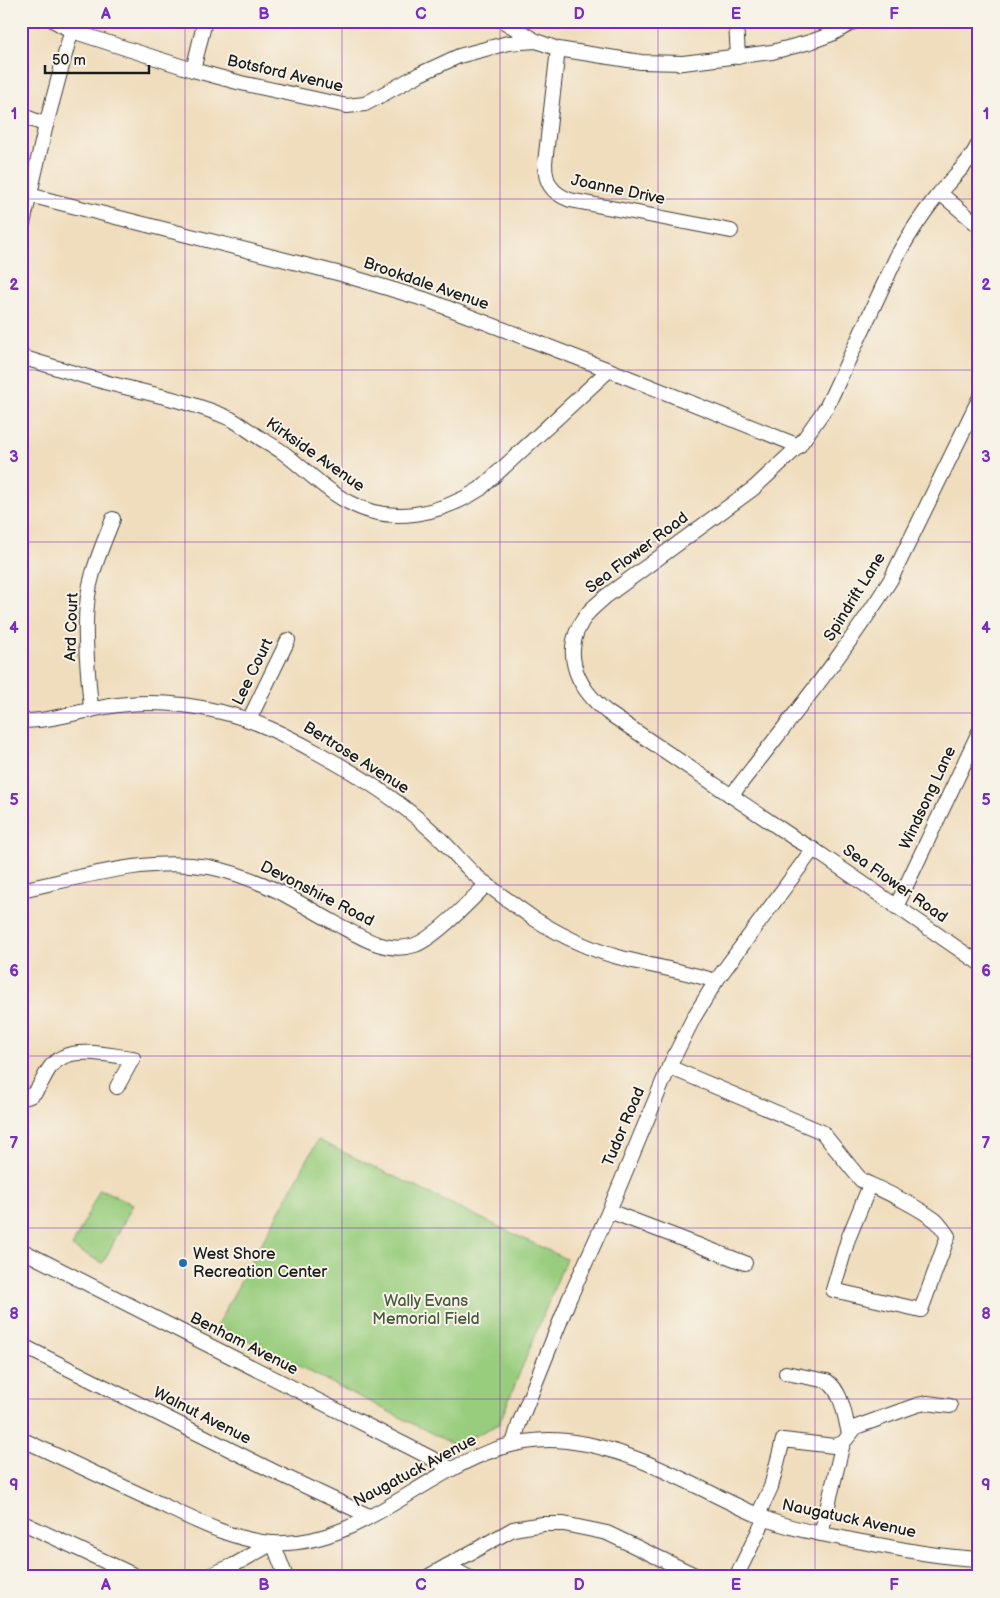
<svg xmlns="http://www.w3.org/2000/svg" width="1000" height="1598" font-family="'Balsamiq Sans',sans-serif">
<style>
.green{fill:#99cd7e;stroke:#5a744d}
.lines{fill:none;stroke-linecap:round;stroke-linejoin:round}
.minor-casing{stroke:#3c3934;stroke-width:16}
.minor{stroke:#fff;stroke-width:14}
.grid{fill:none;stroke:#7b2cbf;stroke-width:1;stroke-opacity:0.55}
.poi-dot{fill:#1f6fb2;stroke:#f7f3e8;stroke-width:2}
.labels{text-anchor:middle;dominant-baseline:central;stroke-width:4;stroke-linejoin:round;paint-order:stroke}
.street-label{font-size:16px;fill:#1c1c1c;stroke:#f7f3e8}
.poi-label{font-size:16px;fill:#1c1c1c;stroke:#f7f3e8;text-anchor:start}
.park-label{font-size:16px;fill:#485a3e;stroke:#f7f3e8}
.neatline{fill:none;stroke:#7b2cbf;stroke-width:2}
.grid-label{font-size:16px;text-anchor:middle;font-weight:bold;fill:#7b2cbf}
</style>
<rect width="100%" height="100%" fill="#f7f3e8"/>
<filter id="ink" filterUnits="userSpaceOnUse"><feTurbulence type="fractalNoise" baseFrequency=".02" numOctaves="2"/><feDisplacementMap in="SourceGraphic" scale="10" xChannelSelector="R" yChannelSelector="G"/><feConvolveMatrix kernelMatrix="1 2 1 2 8 2 1 2 1" color-interpolation-filters="sRGB"/></filter>
<filter id="wash" filterUnits="userSpaceOnUse"><feTurbulence type="fractalNoise" baseFrequency=".0096" numOctaves="4" result="noise"/><feDisplacementMap in="SourceGraphic" scale="20" xChannelSelector="R" yChannelSelector="G"/><feGaussianBlur stdDeviation="1.12" result="paint"/><feColorMatrix in="noise" values="0 0 0 0 0 0 0 0 0 0 0 0 0 0 0 0 0 1.4 0 .05"/><feComposite in="paint" operator="in"/></filter>
<g filter="url(#wash)">
<rect width="100%" height="100%" fill="#f0ddbd"/>
<!-- green -->
<g class="green">
<polygon points="318,1140 566,1259 499,1424 455,1445 217,1325"/>
<polygon points="100,1189 133,1204 103,1263 72,1247"/>
</g>
</g>
<g filter="url(#ink)">
<g class="lines">
<!-- minor casing -->
<g class="minor-casing">
<g id="minor">
<polyline points="54,21 72,31 193,70 241,83 347,106 365,104 420,74 459,56 508,43 536,41 558,49 641,62 683,63 772,52 810,42 832,34 855,21"/>
<polyline points="503,21 536,41"/>
<polyline points="736,21 738,57"/>
<path d="M558 49 545 163C545 182 551 193 570 200L731 231"/>
<polyline points="193,70 205,21"/>
<polyline points="21,115 46,125"/>
<path d="M979 143C969 164 952 177 938 195 922 214 909 235 897 256L827 406 799 446 754 488 605 597C600 602 593 607 588 613 559 649 575 686 607 712L797 840 813 849 979 963"/>
<polyline points="21,193 341,274 427,300 609,370 799,446"/>
<polyline points="940,193 979,226"/>
<polyline points="21,232 46,125 74,21"/>
<path d="M21 357C51 366 82 376 112 384 152 394 193 402 231 419 240 424 248 430 257 436 266 442 276 447 285 454 306 470 325 490 348 502 391 526 441 514 480 489L609 370"/>
<path d="M91 710C88 665 80 616 93 573 98 555 106 537 113 519"/>
<polyline points="249,720 288,640"/>
<path d="M21 721C50 721 77 712 105 707 143 700 184 703 221 712 256 720 287 736 318 753 359 775 399 800 433 832 448 845 460 861 474 874 493 890 513 904 533 918 560 935 588 949 618 957 650 966 684 971 716 981"/>
<path d="M731 796C786 724 844 655 891 579L979 399"/>
<path d="M21 890C83 877 145 857 209 867 234 872 257 881 280 892 298 902 316 912 333 922 358 935 385 955 415 945 435 938 471 900 487 884"/>
<polyline points="896,907 979,732"/>
<path d="M669 1067 822 1132 861 1180C886 1192 913 1204 935 1220 940 1224 944 1231 948 1236L921 1310 833 1290 848 1239 870 1185"/>
<path d="M21 1098C44 1098 40 1067 63 1057 81 1048 113 1056 133 1058L117 1087"/>
<polyline points="609,1211 745,1263"/>
<polyline points="21,1250 437,1461 451,1469"/>
<polyline points="21,1345 273,1471 369,1516"/>
<path d="M786 1373 827 1381C842 1391 845 1417 849 1434"/>
<path d="M21 1439C65 1459 108 1480 152 1500 189 1517 230 1540 272 1543 378 1550 454 1427 567 1441 638 1449 698 1490 762 1517 789 1529 823 1534 852 1540 894 1548 936 1557 979 1559"/>
<polyline points="513,1444 519,1424 570,1297 609,1211 669,1067 694,1017 716,981 813,849"/>
<polyline points="758,1515 771,1487 783,1440 834,1446 843,1443 856,1427 917,1405 927,1403 950,1406"/>
<polyline points="21,1522 138,1577"/>
<polyline points="821,1534 843,1443"/>
<polyline points="273,1543 286,1577"/>
<polyline points="447,1566 468,1577"/>
<polyline points="206,1577 234,1565 273,1543"/>
<polyline points="427,1577 513,1529 543,1524 564,1524 607,1533 699,1577"/>
<polyline points="736,1577 765,1518"/>
</g>
</g>
<!-- minor -->
<use href="#minor" class="minor"/>
</g>
</g>
<!-- grid -->
<path class="grid" d="M185 21V1577M342 21V1577M500 21V1577M658 21V1577M815 21V1577M21 199H979M21 370H979M21 542H979M21 713H979M21 885H979M21 1056H979M21 1228H979M21 1399H979"/>
<!-- markers -->
<circle class="poi-dot" cx="183" cy="1263" r="5"/>
<g class="labels">
<!-- street labels -->
<g class="street-label">
<text transform="translate(285 74) rotate(13)">Botsford Avenue</text>
<text transform="translate(618 190) rotate(12)">Joanne Drive</text>
<text transform="translate(426 284) rotate(19)">Brookdale Avenue</text>
<text transform="translate(315 455) rotate(35)">Kirkside Avenue</text>
<text transform="translate(637 553) rotate(-37)">Sea Flower Road</text>
<text transform="translate(855 597) rotate(-58)">Spindrift Lane</text>
<text transform="translate(72 627) rotate(-88)">Ard Court</text>
<text transform="translate(253 672) rotate(-64)">Lee Court</text>
<text transform="translate(356 758) rotate(32)">Bertrose Avenue</text>
<text transform="translate(928 798) rotate(-65)">Windsong Lane</text>
<text transform="translate(895 884) rotate(35)">Sea Flower Road</text>
<text transform="translate(317 894) rotate(27)">Devonshire Road</text>
<text transform="translate(624 1127) rotate(-67)">Tudor Road</text>
<text transform="translate(244 1344) rotate(27)">Benham Avenue</text>
<text transform="translate(202 1416) rotate(27)">Walnut Avenue</text>
<text transform="translate(415 1471) rotate(-28)">Naugatuck Avenue</text>
<text transform="translate(849 1519) rotate(12)">Naugatuck Avenue</text>
</g>
<!-- poi labels -->
<g class="poi-label">
<text x="193" y="1254">West Shore<tspan x="193" dy="18">Recreation Center</tspan></text>
</g>
<!-- park labels -->
<g class="park-label">
<text x="426" y="1301">Wally Evans<tspan x="426" dy="18">Memorial Field</tspan></text>
</g>
</g>
<!-- margin -->
<rect width="1000" height="1598" fill="none" stroke="#f7f3e8" stroke-width="55"/>
<!-- scale -->
<path d="M45 65v8h104v-8" fill="none" stroke="#1c1c1c" stroke-width="2.5"/>
<text x="52" y="65" font-size="15" fill="#1c1c1c" stroke="#f7f3e8" stroke-width="4" paint-order="stroke">50 m</text>
<rect x="28" y="28" width="944" height="1542" class="neatline"/>
<g class="grid-label">
<text x="106" y="19">A</text>
<text x="264" y="19">B</text>
<text x="421" y="19">C</text>
<text x="579" y="19">D</text>
<text x="736" y="19">E</text>
<text x="894" y="19">F</text>
<text x="14" y="119">1</text>
<text x="986" y="119">1</text>
<text x="14" y="290">2</text>
<text x="986" y="290">2</text>
<text x="14" y="462">3</text>
<text x="986" y="462">3</text>
<text x="14" y="633">4</text>
<text x="986" y="633">4</text>
<text x="14" y="805">5</text>
<text x="986" y="805">5</text>
<text x="14" y="976">6</text>
<text x="986" y="976">6</text>
<text x="14" y="1148">7</text>
<text x="986" y="1148">7</text>
<text x="14" y="1319">8</text>
<text x="986" y="1319">8</text>
<text x="14" y="1490">9</text>
<text x="986" y="1490">9</text>
<text x="106" y="1590">A</text>
<text x="264" y="1590">B</text>
<text x="421" y="1590">C</text>
<text x="579" y="1590">D</text>
<text x="736" y="1590">E</text>
<text x="894" y="1590">F</text>
</g>
</svg>
